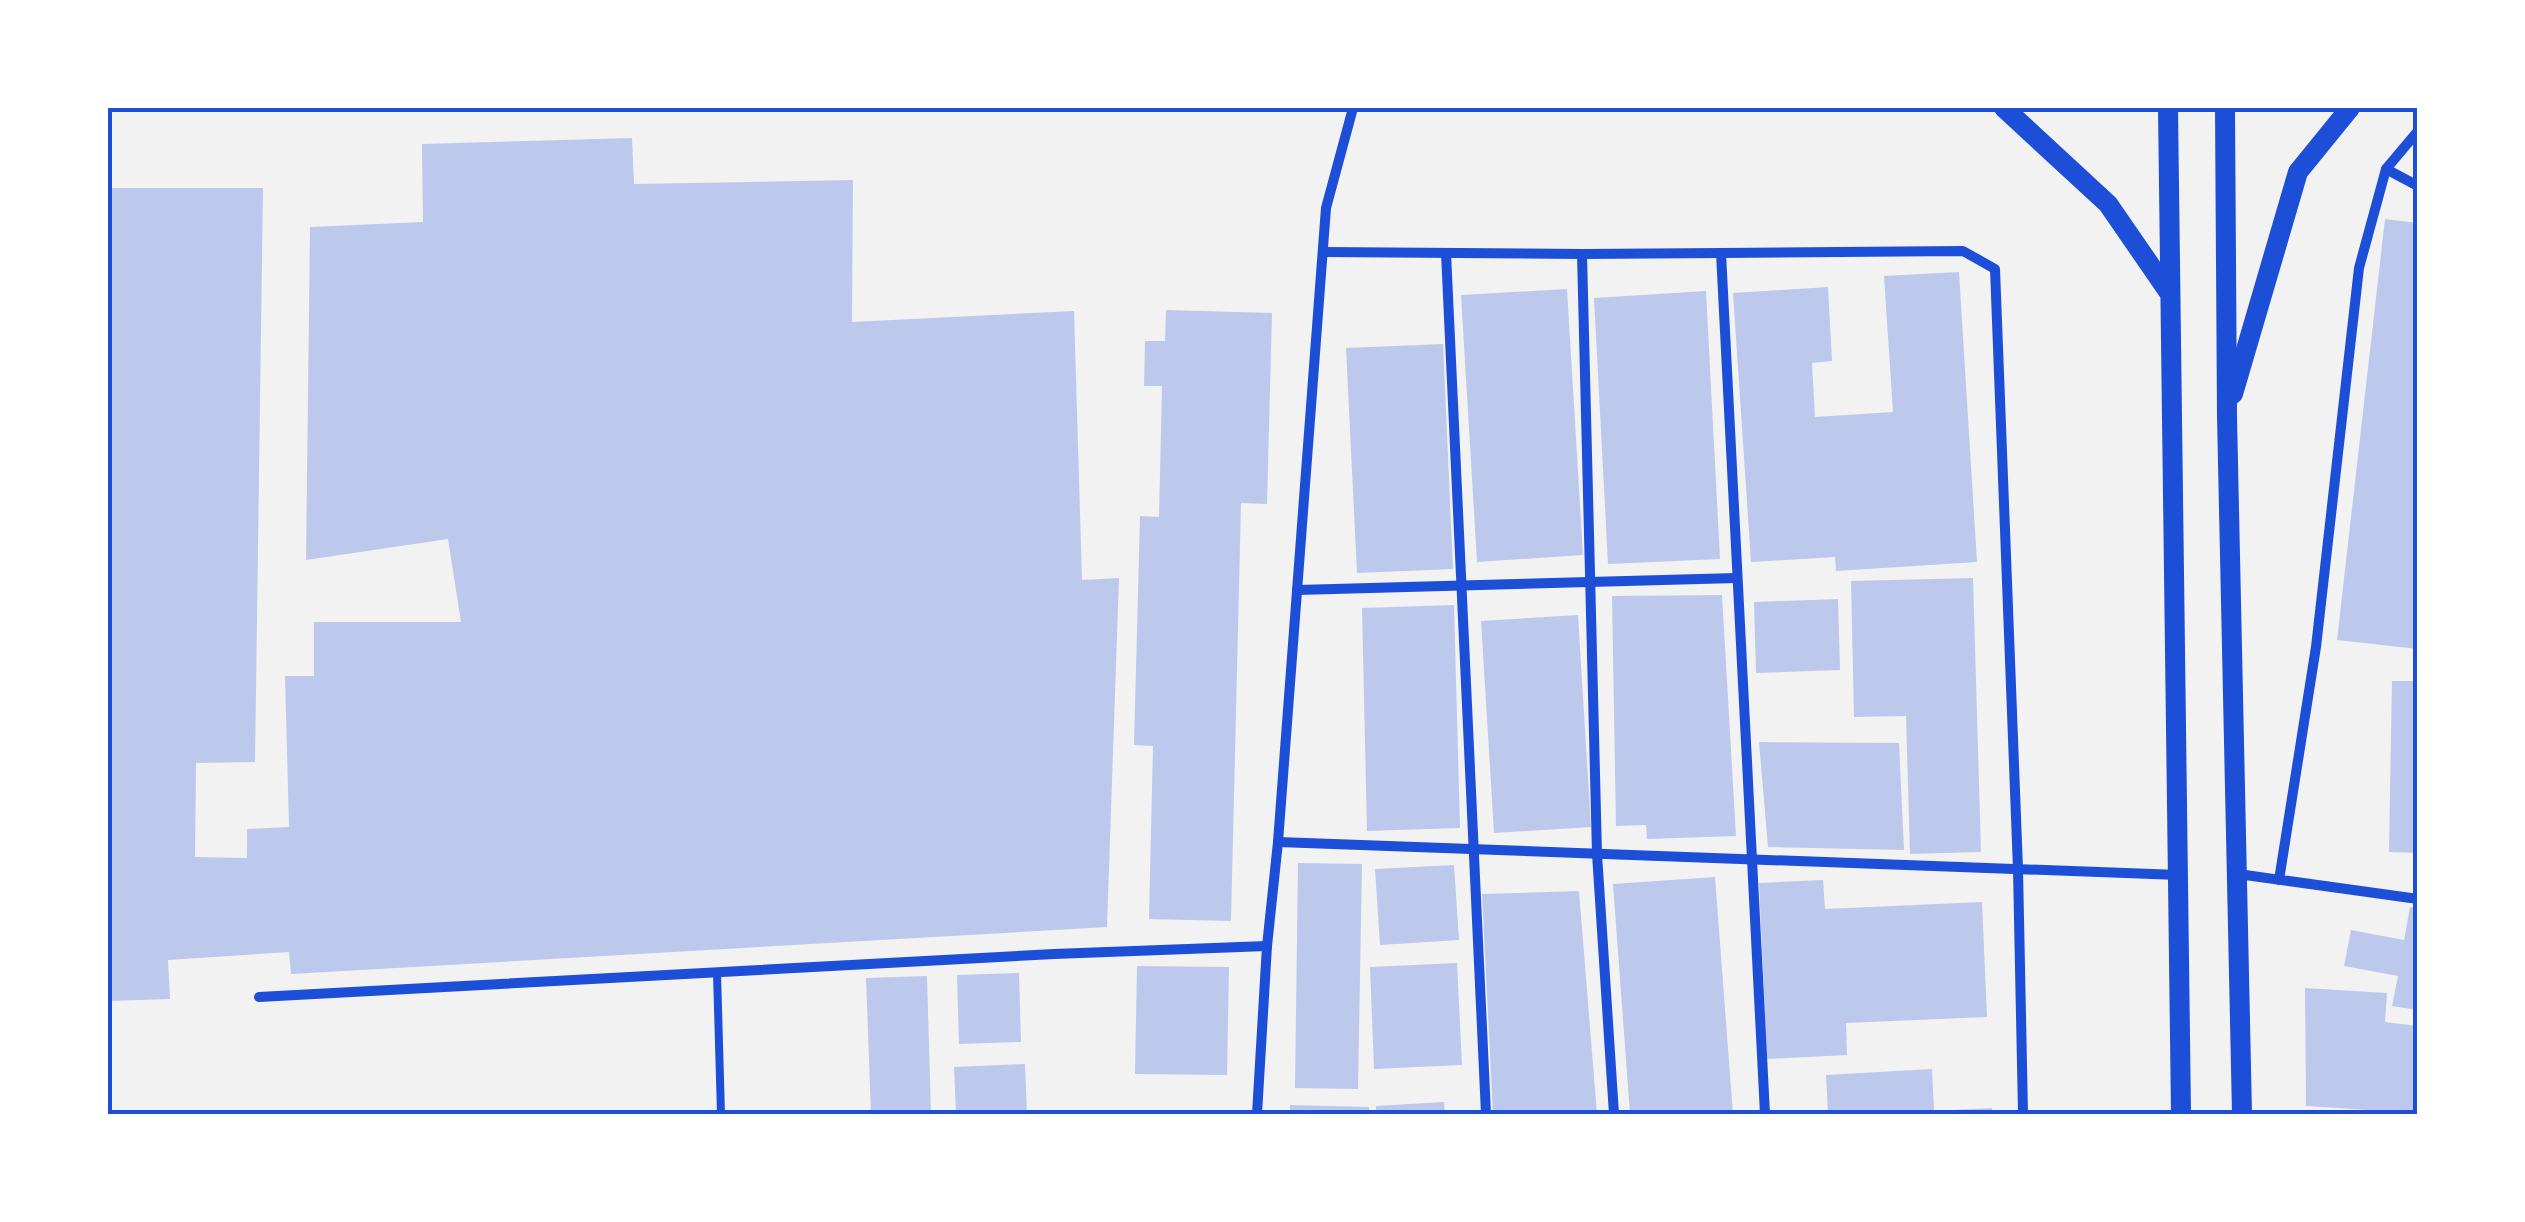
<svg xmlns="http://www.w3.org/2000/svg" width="2525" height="1222" font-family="Raleway,sans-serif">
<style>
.building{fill:#bdc9ec}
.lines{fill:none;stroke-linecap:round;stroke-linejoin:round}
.service{stroke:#1d4ed8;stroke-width:8}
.minor{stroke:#1d4ed8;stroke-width:10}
.secondary{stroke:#1d4ed8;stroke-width:20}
.neatline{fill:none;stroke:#1d4ed8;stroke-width:4}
</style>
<rect width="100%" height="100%" fill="#f2f2f2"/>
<!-- building -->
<g class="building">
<polygon points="632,138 634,184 853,180 852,322 1074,311 1082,580 1119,578 1107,927 291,974 289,952 168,960 170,999 108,1001 108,188 263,188 255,762 196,763 195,857 247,858 247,829 289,827 285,676 314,676 314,622 461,622 448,539 306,560 310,227 423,222 422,144"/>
<polygon points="2385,219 2418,223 2418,649 2337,640"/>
<polygon points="1959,272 1977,562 1836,571 1835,557 1751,562 1733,293 1828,287 1832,361 1812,363 1815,417 1893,412 1884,276"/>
<polygon points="1567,289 1583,555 1477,562 1461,295"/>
<polygon points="1706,291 1720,559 1608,564 1594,298"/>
<polygon points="1166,310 1272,313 1267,504 1241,503 1231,921 1149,919 1153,746 1134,745 1140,516 1159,517 1162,386 1144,386 1145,341 1165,341"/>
<polygon points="1443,344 1453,569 1357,573 1346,348"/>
<polygon points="1973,578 1981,852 1910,854 1906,716 1854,717 1851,581"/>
<polygon points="1722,595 1736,836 1647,839 1646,825 1616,826 1612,596"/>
<polygon points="1838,599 1840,670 1756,673 1754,602"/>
<polygon points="1454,605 1460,828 1367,831 1362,608"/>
<polygon points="1578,615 1591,827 1494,833 1481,621"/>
<polygon points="2392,681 2418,681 2418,853 2389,852"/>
<polygon points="1759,742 1899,743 1904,850 1768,847"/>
<polygon points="1298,863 1362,864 1358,1089 1295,1088"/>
<polygon points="1454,865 1459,940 1380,945 1375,869"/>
<polygon points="1715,877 1733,1114 1630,1114 1613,884"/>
<polygon points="1823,880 1825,909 1982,902 1987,1017 1846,1023 1847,1055 1767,1059 1759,883"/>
<polygon points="1579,891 1597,1114 1493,1114 1482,894"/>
<polygon points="2410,907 2418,908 2418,1010 2392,1006 2398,976 2344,966 2351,930 2404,940"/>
<polygon points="1457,963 1462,1065 1374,1069 1370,967"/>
<polygon points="1137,966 1229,967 1227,1075 1135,1074"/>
<polygon points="1019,973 1021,1042 959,1044 957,975"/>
<polygon points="927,976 931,1114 871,1114 866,978"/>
<polygon points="2305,988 2387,993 2385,1022 2418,1026 2418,1114 2369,1114 2369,1110 2306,1106"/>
<polygon points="1025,1064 1027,1114 956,1114 954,1067"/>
<polygon points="1932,1069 1934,1111 1992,1108 1992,1114 1828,1114 1826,1075"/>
<polygon points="1444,1102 1445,1114 1376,1114 1376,1106"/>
<polygon points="1290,1105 1369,1107 1369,1114 1290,1114"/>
</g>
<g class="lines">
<!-- service -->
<polyline class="service" points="717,973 721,1114"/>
<!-- minor -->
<g class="minor">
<polyline points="2386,169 2418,131"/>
<polyline points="1323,252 1582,254"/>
<polyline points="1446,253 1486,1114"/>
<polyline points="1297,590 1737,578"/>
<polyline points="1278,842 2179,875"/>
<polyline points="2238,874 2418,899"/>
<polyline points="2279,880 2316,647 2359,268 2386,169 2418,186"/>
<polyline points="259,997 1054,954 1267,946"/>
<polyline points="1257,1114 1267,946 1278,842 1326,208 1353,108"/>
<polyline points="1614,1114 1597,854 1582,254 1721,253"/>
<polyline points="1765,1114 1721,253 1963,251 1995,269 2018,869 2023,1114"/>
</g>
<!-- secondary -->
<g class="secondary">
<polyline points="2004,108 2108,204 2168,291"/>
<polyline points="2168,108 2181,1114"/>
<polyline points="2225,108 2227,416 2242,1114"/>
<polyline points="2233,394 2298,172 2350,108"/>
</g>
</g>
<!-- border -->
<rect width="2525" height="1222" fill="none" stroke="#ffffff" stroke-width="220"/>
<rect x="110" y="110" width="2305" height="1002" class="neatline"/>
</svg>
